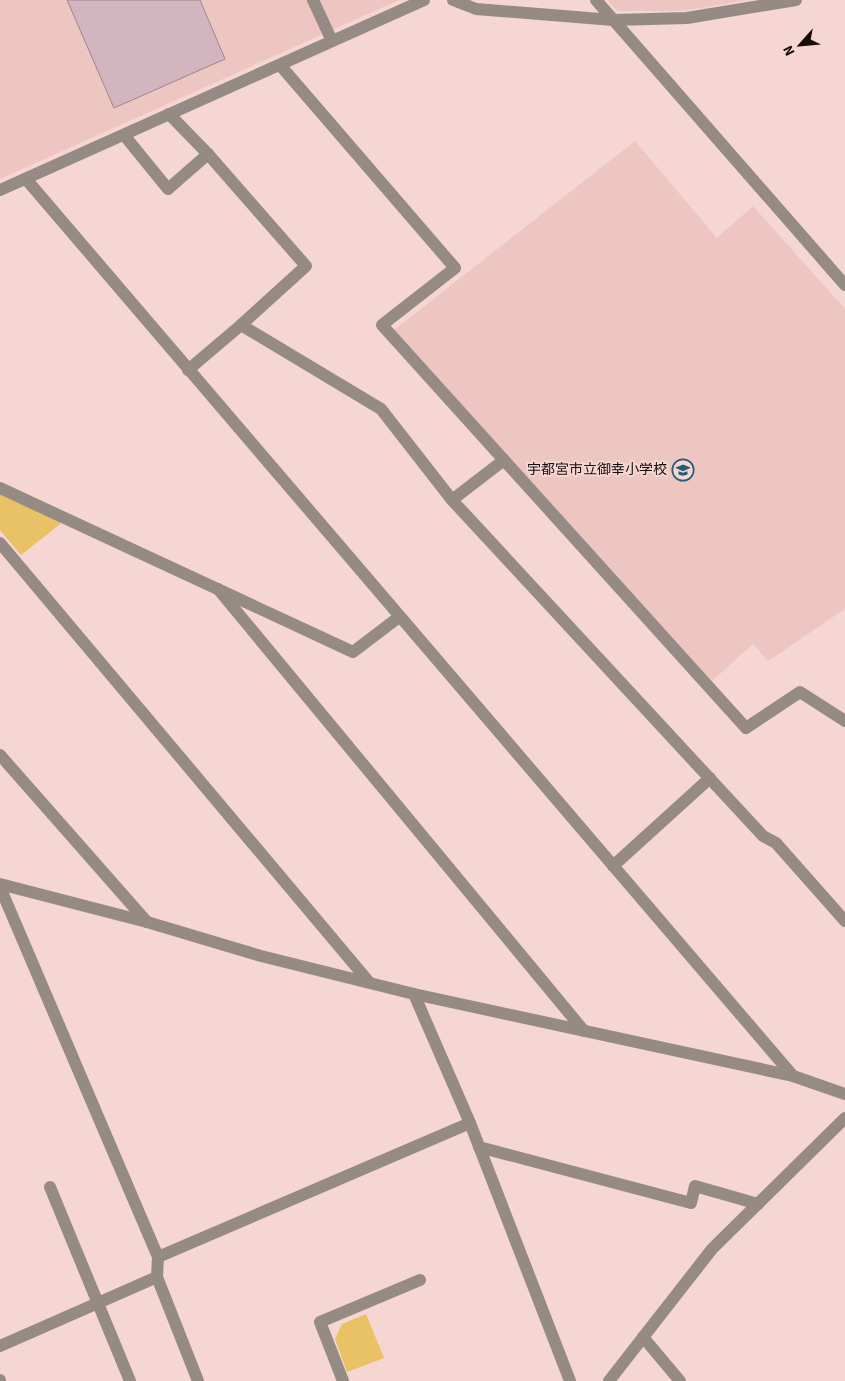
<svg xmlns="http://www.w3.org/2000/svg" width="845" height="1381" font-family="'Source Sans 3','Noto Sans JP',sans-serif">
<style>
.built{fill:#eec6c1}
.green{fill:#e8c264}
.building{fill:#d2b5bf;stroke:#9f848d}
.lines{fill:none;stroke-linecap:round;stroke-linejoin:round}
.minor{stroke:#958b84;stroke-width:12}
.tertiary{stroke:#958b84;stroke-width:12}
.labels{text-anchor:middle;dominant-baseline:central;stroke-width:4;stroke-linejoin:round;paint-order:stroke}
.poi-label{font-size:14px;fill:#170d0b;stroke:#f5d6d2;text-anchor:end}
</style>
<rect width="100%" height="100%" fill="#f5d6d2"/>
<!-- built -->
<g class="built">
<polygon points="0,0 399,0 0,179"/>
<polygon points="607,0 748,0 683,11 617,11"/>
<polygon points="635,141 717,238 753,206 845,309 845,609 768,661 753,644 712,681 394,330"/>
</g>
<!-- green -->
<g class="green">
<polygon points="0,492 64,521 21,555 0,530"/>
<polygon points="366,1314 384,1358 347,1372 335,1339 342,1324"/>
</g>
<!-- building -->
<polygon class="building" points="67,0 200,0 225,59 114,108"/>
<g class="lines">
<!-- minor -->
<g class="minor">
<polyline points="313,0 332,41"/>
<polyline points="453,0 476,9 613,20 687,18 796,0"/>
<polyline points="596,0 845,285"/>
<polyline points="280,65 455,268 382,325 746,728 800,692 845,721"/>
<polyline points="169,114 208,154 306,266 241,325 381,409 452,500 504,460"/>
<polyline points="124,135 168,189 208,154"/>
<polyline points="26,179 793,1076"/>
<polyline points="188,370 241,325"/>
<polyline points="0,488 353,652 399,617"/>
<polyline points="452,500 763,836 776,843 845,921"/>
<polyline points="0,543 369,982"/>
<polyline points="218,589 584,1031"/>
<polyline points="0,755 147,922"/>
<polyline points="613,866 710,778"/>
<polyline points="0,884 147,922 261,956 414,994 793,1076 845,1094"/>
<polyline points="0,887 158,1257 157,1277 0,1346"/>
<polyline points="414,994 470,1123 570,1381"/>
<polyline points="479,1147 691,1203 695,1186 758,1204"/>
<polyline points="50,1187 130,1381"/>
<polyline points="158,1257 470,1123"/>
<polyline points="157,1277 198,1381"/>
<polyline points="643,1337 680,1381"/>
<polyline points="0,1380 0,1381"/>
<polyline points="343,1381 320,1322 420,1280"/>
<polyline points="609,1381 712,1249 845,1118"/>
</g>
<!-- tertiary -->
<polyline class="tertiary" points="0,190 424,0"/>
</g>
<!-- icons -->
<defs>
<g id="school-ring" transform="scale(1.125)"><circle r="9.5" fill="#f5d6d2" stroke="#275c77" stroke-width="1.5"/><path d="M0-5L7-2L0 1L-7-2ZM-4 1L0 2.5L4 1V4Q0 6-4 4Z" fill="#275c77"/></g>
</defs>
<g fill-rule="evenodd">
<use href="#school-ring" x="683" y="470"/>
</g>
<g class="labels">
<!-- poi labels -->
<g class="poi-label">
<text x="667" y="470">宇都宮市立御幸小学校</text>
</g>
</g>
<!-- north arrow -->
<g transform="translate(800 45) rotate(243)" stroke="#f5d6d2" stroke-width="4" paint-order="stroke">
<path d="M0-4L9 19L0 12L-9 19Z" fill="#170d0b"/>
<text y="-8" font-size="14" font-weight="bold" text-anchor="middle" fill="#170d0b">N</text>
</g>
</svg>
